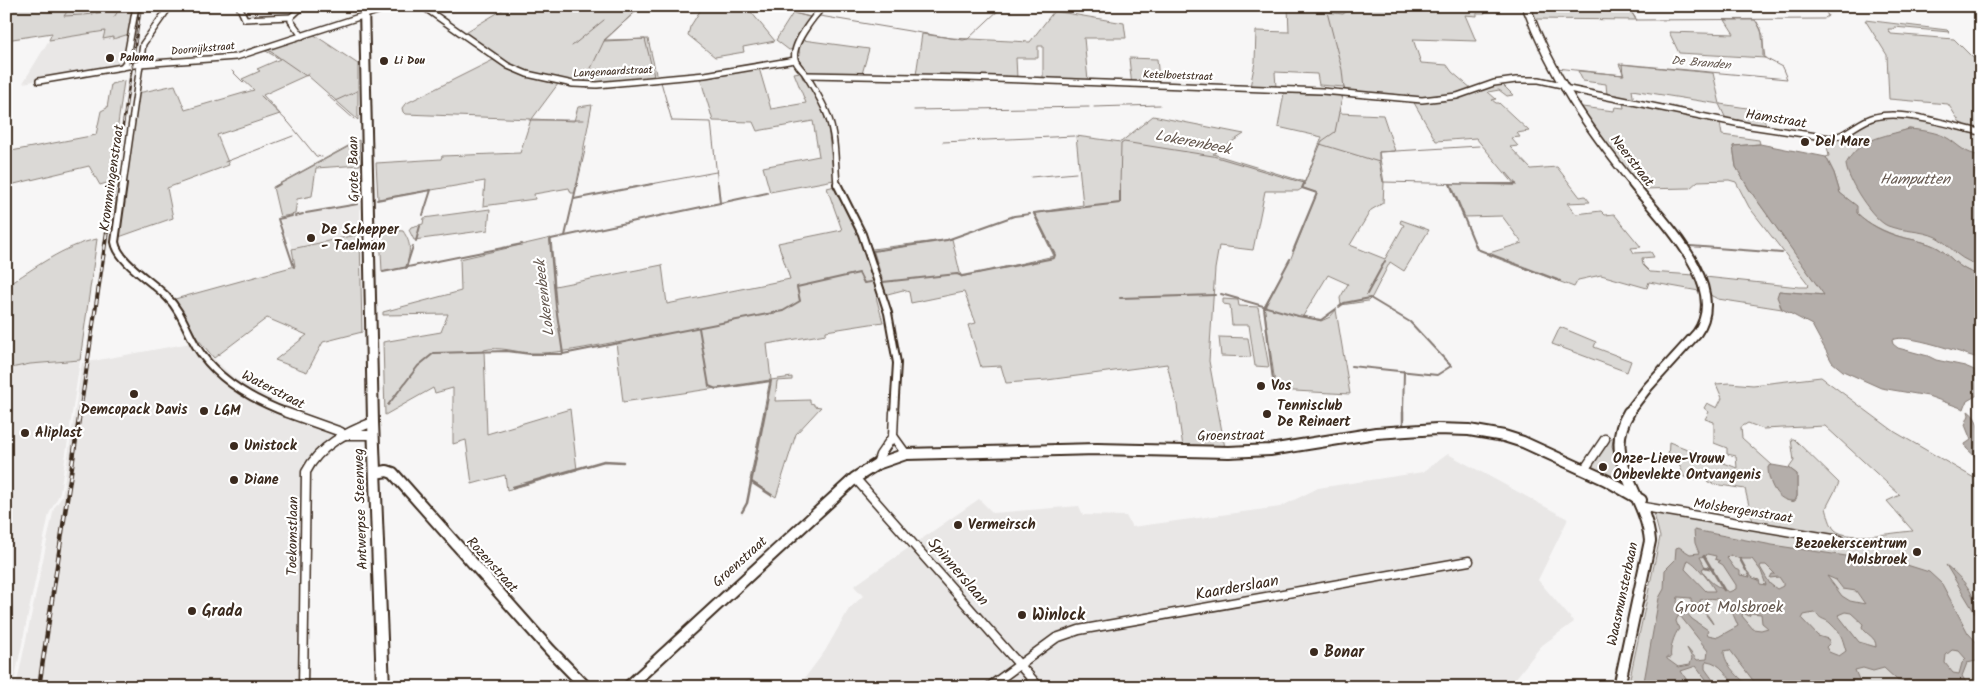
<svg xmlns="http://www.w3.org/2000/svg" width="1987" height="693" font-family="Kalam,sans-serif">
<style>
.built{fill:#e9e7e6}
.green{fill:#dbd9d6;stroke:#8b827a;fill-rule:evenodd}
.water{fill:#b4aeaa;stroke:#847972;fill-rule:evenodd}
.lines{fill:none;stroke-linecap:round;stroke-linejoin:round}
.stream-far2{stroke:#847972;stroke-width:1}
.stream-far1{stroke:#847972;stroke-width:2}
.stream{stroke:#847972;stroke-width:2.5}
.street-far2-casing{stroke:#3b2a1e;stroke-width:8}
.street-far1-casing{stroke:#3b2a1e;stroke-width:10}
.street-casing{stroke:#3b2a1e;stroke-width:11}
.secondary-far2-casing{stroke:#3b2a1e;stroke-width:10}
.secondary-far1-casing{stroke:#3b2a1e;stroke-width:12}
.secondary-casing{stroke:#3b2a1e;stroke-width:14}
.primary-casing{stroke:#3b2a1e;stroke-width:4}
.street-far2{stroke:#fff;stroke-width:5}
.street-far1{stroke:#fff;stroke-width:6}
.street{stroke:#fff;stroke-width:8}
.secondary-far2{stroke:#fff;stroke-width:7}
.secondary-far1{stroke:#fff;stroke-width:8}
.secondary{stroke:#fff;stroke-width:10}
.primary{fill:#fff;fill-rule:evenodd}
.rail-far2-casing{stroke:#3b2a1e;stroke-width:2.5}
.rail-far1-casing{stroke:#3b2a1e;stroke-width:4}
.rail-casing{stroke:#3b2a1e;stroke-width:4.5}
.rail-far2{stroke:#fff;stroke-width:1;stroke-dasharray:4.5;stroke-linecap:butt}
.rail-far1{stroke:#fff;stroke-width:2;stroke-dasharray:5.5;stroke-linecap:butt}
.rail{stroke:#fff;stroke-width:2.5;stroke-dasharray:7;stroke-linecap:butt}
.poi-dot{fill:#3b2a1e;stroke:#fff;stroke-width:2}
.labels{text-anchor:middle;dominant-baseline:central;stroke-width:4.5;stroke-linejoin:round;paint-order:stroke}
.far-street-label{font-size:11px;fill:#3b2a1e;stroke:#fff}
.far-poi-label{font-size:11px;font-weight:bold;fill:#3b2a1e;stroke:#fff;text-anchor:start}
.far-water-label{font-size:12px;font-style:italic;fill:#65584f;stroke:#fff}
.street-label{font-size:14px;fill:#3b2a1e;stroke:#fff}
.poi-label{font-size:14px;font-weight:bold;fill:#3b2a1e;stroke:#fff;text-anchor:start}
.water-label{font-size:15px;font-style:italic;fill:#65584f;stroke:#fff}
.near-street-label{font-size:16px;fill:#3b2a1e;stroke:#fff}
.near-park-label{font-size:16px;fill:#63564c;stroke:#fff}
.near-poi-label{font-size:16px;font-weight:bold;fill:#3b2a1e;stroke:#fff;text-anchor:start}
</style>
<rect width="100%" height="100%" fill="#f7f6f6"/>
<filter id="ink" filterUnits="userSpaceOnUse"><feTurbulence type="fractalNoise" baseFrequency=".02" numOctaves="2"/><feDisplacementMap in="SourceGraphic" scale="10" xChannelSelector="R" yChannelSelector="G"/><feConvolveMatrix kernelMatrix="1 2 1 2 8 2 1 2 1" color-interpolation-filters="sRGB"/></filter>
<g filter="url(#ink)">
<!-- built -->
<g class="built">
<polygon points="105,31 104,38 114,37 114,39 129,34 123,65 23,83 49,40"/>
<polygon points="360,205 360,234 292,249 288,236 285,237 280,217"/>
<polygon points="196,342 234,378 291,411 344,429 318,451 311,465 309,687 16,687 50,527 54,508 62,497 82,363"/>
<polygon points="80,361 60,493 49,514 13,687 6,687 6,369 30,364"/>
<polygon points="1448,454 1568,519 1538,580 1574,622 1541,646 1509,687 798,687 825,651 849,609 863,596 854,586 979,499 993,513 1079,506 1083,515 1126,516 1132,527 1280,507 1318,488 1423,472"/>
</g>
<!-- green -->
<g class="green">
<polygon points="6,6 134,6 129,34 113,39 113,37 103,39 105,31 49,40 52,33 6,40"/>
<path d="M509 6H642L604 40 648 39 657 78C609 82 553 90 509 64 493 55 479 43 464 33Z"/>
<polygon points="703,6 746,6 775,41 743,47 744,52 715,57 688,35 690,27"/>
<path d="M1281 6H1483L1485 13H1477V16L1465 15 1476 41 1413 39 1421 63 1447 65 1452 72 1472 89C1428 103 1390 94 1345 90L1344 87 1319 85 1317 74 1275 72 1276 87H1250L1255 62 1256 31 1289 32 1288 7Z"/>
<polygon points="1531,6 1627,6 1637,20 1535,19"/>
<polygon points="1054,11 1124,23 1126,38 1084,38 1088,81 1043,79 1043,46 1038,46 1038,58 1016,58 1017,78 916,75 922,34 951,38 1030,42"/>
<polygon points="793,13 811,17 794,49 789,50 776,40"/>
<polygon points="1725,20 1755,20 1761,29 1765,58 1679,53 1669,32 1734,34"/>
<path d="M1865 20 1947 30 1949 32 1894 27 1895 29H1888L1891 34 1954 39 1981 66V275C1958 270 1955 259 1938 248 1927 242 1914 240 1901 237 1885 232 1868 224 1857 213L1856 206 1840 193 1834 173 1826 157 1829 156 1825 136C1852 137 1853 119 1873 115 1878 114 1884 116 1889 117 1912 120 1935 124 1959 129L1963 127 1948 104 1889 99 1887 55ZM1909 129 1937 134 1871 141Z"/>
<polygon points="313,34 358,64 358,120 307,75 263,95 280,114 217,135 229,165 167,188 173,218 119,237 138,93 175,85 185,110 254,90 242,79 260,71 257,69 280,59 264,50"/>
<polygon points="803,40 869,49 862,74 906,79 816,78 812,80 828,127 834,180 770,192 763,167 819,156 813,121 757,131 753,122 713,121 700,77 759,68 771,109 806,103 794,73 800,72 803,79 810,79 797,56 800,55 799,49"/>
<polygon points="1129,58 1157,59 1160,88 1132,87"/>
<path d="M493 60C512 74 535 79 558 84L532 119 574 121 578 107 592 105 575 193H571L569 188 534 194 535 199 483 206 485 181 378 199 376 163 441 159 442 156 520 153 531 119 405 114 403 112 402 108 405 104Z"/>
<polygon points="1619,64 1713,73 1720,104 1761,110 1767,128 1727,121 1719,104 1632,90 1634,102 1607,95 1606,84 1583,81 1578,71 1624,75"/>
<polygon points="124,81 110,182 100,185 89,166 6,186 6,152 96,135 101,111 107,108 111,84"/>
<path d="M1501 83 1513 95 1507 96 1499 90 1488 92 1496 99 1492 100 1496 103H1499L1529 131 1517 133 1520 137 1511 138 1518 146 1510 147 1531 169 1557 167 1580 197 1585 196 1590 202 1567 203 1576 214 1601 211 1605 215 1614 214 1641 247 1631 248 1634 253 1651 252 1654 257 1642 258 1643 265 1650 272 1694 275 1699 291 1649 282 1647 288 1601 275 1578 280 1574 287 1486 254 1522 243 1502 216 1465 217 1451 184 1515 185 1476 138 1436 141 1413 101C1429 102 1445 102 1460 98 1474 94 1487 84 1501 83Z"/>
<path d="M1284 93 1343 95 1339 113 1383 115 1395 151 1379 152 1384 183 1383 203 1371 210 1350 245 1385 259 1404 225 1400 223 1401 220 1429 230 1404 271 1390 262 1372 297 1368 301 1341 305 1340 298 1348 284 1328 275 1303 316 1321 321 1330 317 1336 310 1350 394 1276 390 1264 306 1291 258 1317 193 1303 188 1298 191H1265L1253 250 1219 246 1215 269 1209 361 1225 448 1183 447 1177 405 1167 364 1047 380 1006 383 1001 366 981 367 968 325 976 323 964 292 911 303 909 292 903 290 876 297 883 322 826 331V334L767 344 771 380 792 377V380L777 381 775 401 810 400V403L814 404V406L821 407 796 434 776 497 750 480 770 380 623 402 616 342C588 347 559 354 530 353 515 352 499 346 484 350L487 434 570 409 577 470 507 490 505 475 472 484 466 440 453 444V388L435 393 433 388 385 415 383 342 441 332 448 314 383 315V312L461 291 460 259 551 238 555 286 662 265 667 304 790 279 778 243 842 230 827 188 835 186 840 199 848 197 872 249 952 239 961 277 1054 256 1033 213 1083 205 1076 136 1121 142 1153 116 1244 134 1213 154 1305 182 1322 137 1278 127Z"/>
<polygon points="1623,102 1720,123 1722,135 1759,140 1760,144 1733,146 1736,167 1749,189 1825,295 1779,291 1780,306 1782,309 1718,299 1710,295 1705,277 1799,287 1807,287 1809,285 1749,207 1736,182 1729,180 1698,181 1690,188 1640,189 1585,116 1582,107 1614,111 1615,107 1624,108"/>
<polygon points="359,140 360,165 316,168 312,196 297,199 295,214 280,217 273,187"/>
<polygon points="490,209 488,230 414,240 409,230 411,227 423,224 424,218"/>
<path d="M390 230 403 231C413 246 409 251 407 267L382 272 380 232Z"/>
<polygon points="360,234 362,332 323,342 307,372 275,360 307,335 267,318 214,358 197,338 175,299 295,266 292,249"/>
<path d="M97 239 80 360 30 364 6 369V286C35 268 63 246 97 239Z"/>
<polygon points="1223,299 1238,300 1239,306 1258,307 1269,367 1255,366 1249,325 1232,325 1230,305 1223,304"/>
<polygon points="1560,327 1596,342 1594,347 1631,361 1627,372 1552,344"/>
<polygon points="1219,337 1248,338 1251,357 1221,356"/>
<path d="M1821 377 1895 432 1981 482V687H1628L1660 537 1654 514 1656 506 1753 522 1745 489 1708 483 1704 475 1695 473 1697 479 1684 477 1679 463 1668 461 1669 442 1737 468 1736 456 1727 454V448L1714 443V422L1705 419 1709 412 1704 408 1707 403 1717 408 1722 398 1716 384 1729 383 1753 385ZM1748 423 1763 429 1825 426 1900 495 1887 501 1913 531C1895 532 1848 542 1835 530 1830 525 1828 515 1826 508L1839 483 1794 439H1791L1794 461 1789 468 1797 474V497L1793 502C1772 494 1771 486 1770 466L1772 465 1742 438 1741 427Z"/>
<polygon points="1614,435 1612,446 1623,475 1620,481 1590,470 1596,457"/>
</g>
<!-- water -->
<g class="water">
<path d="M1909 129C1921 130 1938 132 1949 139 1962 148 1963 152 1981 156V267C1973 263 1964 260 1957 254 1950 248 1945 242 1936 237 1921 230 1904 232 1888 226 1873 220 1847 180 1846 164 1859 138 1883 137 1909 129Z"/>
<path d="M1760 144 1826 157 1834 173 1840 193 1857 206V213C1868 224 1885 233 1901 237 1914 240 1927 242 1938 248 1955 259 1958 270 1981 275V359C1964 354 1905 332 1892 340L1893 344 1898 348 1928 356 1936 360 1965 366 1979 372 1981 393 1967 401 1964 409 1928 396 1881 388 1843 371 1832 362 1812 325 1782 309 1777 297 1779 291 1824 295 1749 189 1736 167 1733 146Z"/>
<path d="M1968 411C1983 421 1981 447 1981 462L1966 448 1965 444 1971 440 1965 425 1969 415Z"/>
<path d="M1772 465 1789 468 1797 474V496L1795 501C1777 503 1768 482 1768 467Z"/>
<path d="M1694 530 1772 545 1907 565 1929 572 1942 584 1968 633 1981 647V660L1967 663 1962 676 1969 687H1910L1907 682 1897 680 1884 668 1873 671 1863 668 1855 670 1862 687H1758L1730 650 1724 651C1724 665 1740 678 1750 687H1735C1728 676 1721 663 1707 661L1705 664V669L1718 687H1712L1696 666 1681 671 1691 687H1643L1659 598 1664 589 1665 570 1675 560 1676 548 1679 547 1690 554 1699 553 1695 543ZM1707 554 1716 556 1715 559 1720 561 1718 562 1723 565 1736 585V589L1729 592C1717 586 1708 583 1702 569L1705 567 1700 557 1706 556ZM1730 555 1740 559H1752L1761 571 1766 585 1760 584 1759 580 1753 578 1746 570 1750 577 1740 575V571L1735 569 1727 558ZM1688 560C1695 562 1712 584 1715 591H1706L1685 569ZM1761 565H1766L1775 574H1772L1770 578 1779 577 1783 583V586L1777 589 1770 584 1760 567ZM1827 576 1836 580 1843 589 1856 591 1865 604 1850 601 1842 596ZM1678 597 1691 598V602L1699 606 1713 624C1710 616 1700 609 1700 600 1724 594 1730 606 1738 626L1718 637 1708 635 1707 632 1708 630 1692 619 1677 602ZM1845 612 1851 613 1863 624 1862 627C1867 636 1876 636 1876 647L1859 642 1838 615ZM1743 613 1749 616 1751 613 1761 614 1762 623 1768 628 1761 630 1753 629 1742 616ZM1814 613 1817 614C1821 620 1826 619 1830 623 1843 636 1841 635 1846 651L1839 656 1829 652 1826 647 1830 643 1828 639 1818 636 1802 619 1804 615ZM1678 616 1681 617 1708 651 1707 659 1697 660 1687 648 1692 658 1690 665 1678 667 1667 659V657L1671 658C1669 651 1674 634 1679 629L1676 621ZM1952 650 1959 651 1966 659 1962 663 1959 674 1953 673 1945 663 1946 655Z"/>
<path d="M1946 565C1957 574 1970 586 1974 600 1976 607 1976 613 1981 619L1978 618Z"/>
</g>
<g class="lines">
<!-- stream-far2 -->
<g class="stream-far2">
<polyline points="71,6 64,16 82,15"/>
<polyline points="769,6 809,17"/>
<polyline points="1280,6 1327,12"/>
<polyline points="1628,6 1636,20 1824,19"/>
<polyline points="1823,6 1828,16 1825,18"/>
<polyline points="96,13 104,12 110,6"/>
<polyline points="84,15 93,14"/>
<polyline points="114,17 119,10 132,6"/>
<polyline points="818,18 820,16 963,40 968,39 1003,6"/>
<polyline points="604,41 645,39 654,76"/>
<polyline points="572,46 604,20"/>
<polyline points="267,49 306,76 309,74"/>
<polyline points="1556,68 1623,75 1622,64 1787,79 1782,67 1763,57 1763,35 1757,22"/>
<polyline points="232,71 244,83"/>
<polyline points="584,83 604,41 641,6"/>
<polyline points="596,88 661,82 672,121 711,122 718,185"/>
<polyline points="1344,89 1342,70 1327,12 1343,14 1354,6"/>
<polyline points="327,95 354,119"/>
<polyline points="261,96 289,123 316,156 322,157"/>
<polyline points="335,101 357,91"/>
<polyline points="1094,107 1160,105"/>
<polyline points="914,110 1089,107"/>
<polyline points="529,120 584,120"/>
<polyline points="943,142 1074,136"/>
<polyline points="1320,144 1379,162 1383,182 1517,185 1506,172"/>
<polyline points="225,162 293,136"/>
<polyline points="1379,162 1379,152 1479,146"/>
<polyline points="1031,177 1076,173"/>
<polyline points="278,185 357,142"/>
<polyline points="577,185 586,146"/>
<polyline points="646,185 716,172"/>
<polyline points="1120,185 1121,144 1124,142 1213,156 1304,183 1322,141 1335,132 1343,93"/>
<polyline points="1303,185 1304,183"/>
</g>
<!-- stream-far1 -->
<g class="stream-far1">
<polyline points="718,184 720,203"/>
<polyline points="1450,184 1477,249 1560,281"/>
<polyline points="1479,184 1516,184"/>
<polyline points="275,187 280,184"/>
<polyline points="574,199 652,184"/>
<polyline points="377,200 431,190 423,215"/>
<polyline points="306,213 358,204"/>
<polyline points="1030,214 1014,216 947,240 873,251 882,280 883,282 957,274 962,276 1054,258 1055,255 1034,213 1120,203 1120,184"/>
<polyline points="292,216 278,219 294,267"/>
<polyline points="295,216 303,214"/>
<polyline points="565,236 577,184"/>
<polyline points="551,239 767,193"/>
<polyline points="550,240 556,307 563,354"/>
<polyline points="416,241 420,226"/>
<polyline points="1690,246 1782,253"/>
<polyline points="1293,251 1317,193 1302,188 1304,184"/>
<polyline points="406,268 413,246"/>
<polyline points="383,272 522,244"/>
<polyline points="1221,294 1298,316 1321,320 1336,309"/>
<polyline points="1367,294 1385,261"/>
<polyline points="1120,298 1215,295"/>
<polyline points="1339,307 1344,303 1370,298 1410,322 1451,366 1437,375 1351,366"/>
<polyline points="699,328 709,386 716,389 771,381 765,413"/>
<polyline points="1274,388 1264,308 1290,259"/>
<polyline points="388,405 418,366 434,353 507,351 530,354 563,354 783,311 800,301 797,287 859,273 864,283 871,282"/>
<polyline points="1403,413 1404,371"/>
</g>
<!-- stream -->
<g class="stream">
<polyline points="1403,426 1403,412"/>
<polyline points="751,482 771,495"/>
<polyline points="513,487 604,461 623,462"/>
<polyline points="742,512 747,503 765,412"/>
<polyline points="1704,556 1724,590"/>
<polyline points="1740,559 1746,570"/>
<polyline points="1705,567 1713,569"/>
</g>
<!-- street-far2 casing -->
<g class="street-far2-casing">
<g id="street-far2">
<polyline points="239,6 245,19 291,17"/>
<polyline points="422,6 508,66 527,74 573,84 597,85 705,75 795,60"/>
<path d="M824 6C814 16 791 45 795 59 796 65 803 70 806 75 814 88 823 103 828 116 836 137 835 163 837 185"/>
<polyline points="302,36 291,21 291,17 303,6"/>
<polyline points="122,67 126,62 136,6"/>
<polyline points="806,75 967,78 1322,91 1422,100 1457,96 1494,83 1516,80 1539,80 1562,85"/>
<polyline points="39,81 140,64 236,57 393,6"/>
<path d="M1564 88 1750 126 1830 138C1848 136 1858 121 1875 117 1905 109 1951 126 1981 132"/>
<polyline points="123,185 143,44 170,6"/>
</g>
</g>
<!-- street-far1 casing -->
<g class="street-far1-casing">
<g id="street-far1">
<path d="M123 184 115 242C118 262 153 282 167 297 181 311 186 329 196 346 216 379 253 400 288 413"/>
<polyline points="837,184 862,234 888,313 897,363 894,413"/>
</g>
</g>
<!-- street casing -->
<g class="street-casing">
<g id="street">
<polyline points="285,412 341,432 342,435"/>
<polyline points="894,412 893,436 906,454"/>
<polyline points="343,435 374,435"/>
<polyline points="877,464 880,455 893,436"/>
<polyline points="1584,470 1605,439"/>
<polyline points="855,478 1039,687"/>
<polyline points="1644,507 1839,540"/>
<path d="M303 687 306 472C319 446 347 432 373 422"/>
<polyline points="989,687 1056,638 1079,630 1469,561"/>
</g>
</g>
<!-- secondary-far2 casing -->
<g class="secondary-far2-casing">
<path id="secondary-far2" d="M1526 6C1551 75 1588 128 1634 185"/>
</g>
<!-- secondary-far1 casing -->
<g class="secondary-far1-casing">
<path id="secondary-far1" d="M1628 413 1648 387 1697 333C1731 286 1660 218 1633 184"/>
</g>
<!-- secondary casing -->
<g class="secondary-casing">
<g id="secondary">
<polyline points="375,473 387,471 393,473 550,650 586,687"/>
<polyline points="628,687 855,478 877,464 906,454 1097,449 1229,452 1270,450 1376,433 1437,429 1469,430 1504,436 1523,442 1606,480 1641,500"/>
<path d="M1619 687 1650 541C1646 493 1600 459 1629 412"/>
</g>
</g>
<!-- primary casing -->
<g class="primary-casing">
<polygon id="primary" points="360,6 368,6 378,422 389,687 377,687 368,422"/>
</g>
<!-- street-far2 -->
<use href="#street-far2" class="street-far2"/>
<!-- street-far1 -->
<use href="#street-far1" class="street-far1"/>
<!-- street -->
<use href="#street" class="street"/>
<!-- secondary-far2 -->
<use href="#secondary-far2" class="secondary-far2"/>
<!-- secondary-far1 -->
<use href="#secondary-far1" class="secondary-far1"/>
<!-- secondary -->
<use href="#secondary" class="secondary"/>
<!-- primary -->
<use href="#primary" class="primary"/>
<!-- rail-far2 casing -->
<g class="rail-far2-casing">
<polyline id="rail-far2" points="114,185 141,6"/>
</g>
<!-- rail-far1 casing -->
<g class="rail-far1-casing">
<polyline id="rail-far1" points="80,413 114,184"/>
</g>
<!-- rail casing -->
<g class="rail-casing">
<polyline id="rail" points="39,687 80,412"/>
</g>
<!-- rail-far2 -->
<use href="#rail-far2" class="rail-far2"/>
<!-- rail-far1 -->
<use href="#rail-far1" class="rail-far1"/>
<!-- rail -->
<use href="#rail" class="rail"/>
</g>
</g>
<!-- markers -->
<g class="poi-dot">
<circle cx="110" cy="58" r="5"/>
<circle cx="384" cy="61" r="5"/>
<circle cx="1805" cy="142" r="5"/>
<circle cx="311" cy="238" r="5"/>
<circle cx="1261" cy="386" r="5"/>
<circle cx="134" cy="394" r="5"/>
<circle cx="204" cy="411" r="5"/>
<circle cx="1267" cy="414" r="5"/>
<circle cx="25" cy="433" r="5"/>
<circle cx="234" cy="446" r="5"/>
<circle cx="1603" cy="467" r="5"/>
<circle cx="234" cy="480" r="5"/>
<circle cx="958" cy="525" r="5"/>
<circle cx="1917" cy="552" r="5"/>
<circle cx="192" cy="611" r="5"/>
<circle cx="1022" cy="615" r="5"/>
<circle cx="1314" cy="652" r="5"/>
</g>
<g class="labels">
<!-- far-street labels -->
<g class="far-street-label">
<text transform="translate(203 49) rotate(-5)">Doornijkstraat</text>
<text transform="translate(613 72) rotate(-3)">Langenaardstraat</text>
<text transform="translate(1178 76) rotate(2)">Ketelboetstraat</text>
</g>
<!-- far-poi labels -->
<g class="far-poi-label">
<text x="120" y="58">Paloma</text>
<text x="394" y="61">Li Dou</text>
</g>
<!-- far-water labels -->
<g class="far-water-label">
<text transform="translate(1701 63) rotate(5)">De Branden</text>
</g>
<!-- street labels -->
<g class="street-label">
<text transform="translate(1776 119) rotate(9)">Hamstraat</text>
<text transform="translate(1632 161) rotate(52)">Neerstraat</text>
<text transform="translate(354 169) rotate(-91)">Grote Baan</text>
<text transform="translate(112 178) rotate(-82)">Krommingenstraat</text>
<text transform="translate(273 390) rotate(27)">Waterstraat</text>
<text transform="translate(1231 436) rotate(-1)">Groenstraat</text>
<text transform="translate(361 509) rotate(-92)">Antwerpse Steenweg</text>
<text transform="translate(1743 511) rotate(9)">Molsbergenstraat</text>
<text transform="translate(293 536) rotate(-89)">Toekomstlaan</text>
<text transform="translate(740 562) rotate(-42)">Groenstraat</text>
<text transform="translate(492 565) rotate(48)">Rozenstraat</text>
<text transform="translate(1623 594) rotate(-78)">Waasmunsterbaan</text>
</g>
<!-- poi labels -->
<g class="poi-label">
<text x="1815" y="142">Del Mare</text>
<text x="321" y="230">De Schepper<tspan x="321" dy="16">- Taelman</tspan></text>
<text x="1271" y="386">Vos</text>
<text x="1277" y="406">Tennisclub<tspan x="1277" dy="16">De Reinaert</tspan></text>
<text x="134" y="410" text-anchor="middle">Demcopack Davis</text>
<text x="214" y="411">LGM</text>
<text x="35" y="433">Aliplast</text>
<text x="244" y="446">Unistock</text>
<text x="1613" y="459">Onze-Lieve-Vrouw<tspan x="1613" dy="16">Onbevlekte Ontvangenis</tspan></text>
<text x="244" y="480">Diane</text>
<text x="968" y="525">Vermeirsch</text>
<text x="1907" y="544" text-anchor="end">Bezoekerscentrum<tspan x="1907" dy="16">Molsbroek</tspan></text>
</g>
<!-- water labels -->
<g class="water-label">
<text transform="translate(1193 143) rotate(11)">Lokerenbeek</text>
<text x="1915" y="180">Hamputten</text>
<text transform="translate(545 298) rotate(-97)">Lokerenbeek</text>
</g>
<!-- near-street labels -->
<g class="near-street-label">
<text transform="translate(958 572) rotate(49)">Spinnerslaan</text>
<text transform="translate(1237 588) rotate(-10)">Kaarderslaan</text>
</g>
<!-- near-park labels -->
<g class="near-park-label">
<text x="1729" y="607">Groot Molsbroek</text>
</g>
<!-- near-poi labels -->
<g class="near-poi-label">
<text x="202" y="611">Grada</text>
<text x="1032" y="615">Winlock</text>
<text x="1324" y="652">Bonar</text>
</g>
</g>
<!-- margin -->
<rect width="1987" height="693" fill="none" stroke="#fff" stroke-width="25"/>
<rect x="12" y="12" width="1962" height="668" fill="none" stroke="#3b2a1e" stroke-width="2" filter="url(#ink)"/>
</svg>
